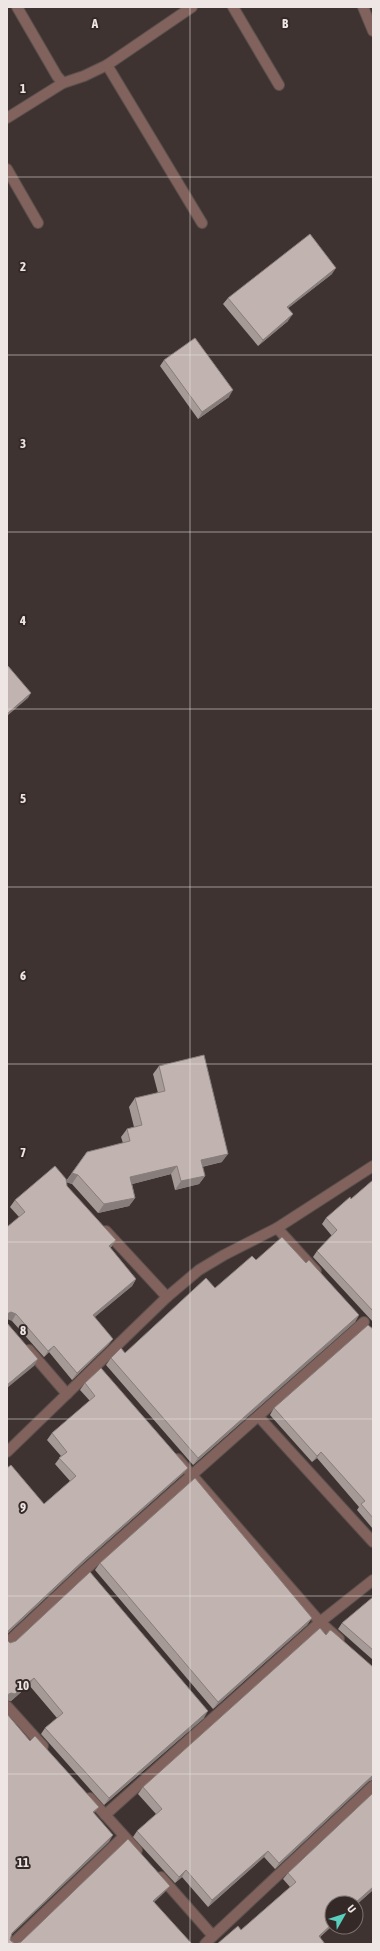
<svg xmlns="http://www.w3.org/2000/svg" width="380" height="1951" font-family="'Asap Condensed',sans-serif">
<style>
.lines{fill:none;stroke-linecap:round;stroke-linejoin:round}
.street-casing{stroke:#5a504e;stroke-width:12}
.street{stroke:#81625c;stroke-width:10}
.wall{fill:#a69a97}
.shaded-wall{fill:#877d7b}
.building{fill:#c1b3b0;stroke:#877d7b}
.grid{fill:none;stroke:#ede6e4;stroke-width:1;stroke-opacity:0.55}
.grid-label{font-size:13px;text-anchor:middle;font-weight:bold;fill:#ede6e4;stroke:#342927;stroke-width:4;stroke-linejoin:round;paint-order:stroke}
</style>
<rect width="100%" height="100%" fill="#3e3331"/>
<g class="lines">
<!-- street casing -->
<g class="street-casing">
<g id="street">
<polyline points="17,7 57,76 63,83 84,76 107,65 202,223"/>
<polyline points="233,7 279,85"/>
<polyline points="363,7 373,31"/>
<polyline points="107,65 192,7"/>
<polyline points="7,118 63,83"/>
<polyline points="7,169 38,223"/>
<polyline points="277,1228 316,1271"/>
<polyline points="106,1231 167,1297"/>
<polyline points="29,1350 67,1394"/>
<polyline points="259,1417 373,1542"/>
<polyline points="7,1452 167,1297 199,1270 224,1255 277,1228 373,1166"/>
<polyline points="178,1459 320,1622 339,1639"/>
<polyline points="7,1643 86,1569 364,1322"/>
<polyline points="7,1706 43,1746"/>
<polyline points="90,1798 137,1850"/>
<polyline points="105,1815 320,1622 373,1580"/>
<polyline points="161,1877 213,1936 373,1786"/>
<polyline points="12,1944 124,1836"/>
<polyline points="205,1944 213,1936"/>
</g>
</g>
<!-- street -->
<use href="#street" class="street"/>
</g>
<!-- wall -->
<g class="wall">
<polygon points="332,274 288,308 288,321 258,346 223,304 228,298"/>
<polygon points="164,360 229,397 198,419 160,366"/>
<polygon points="159,1066 222,1162 202,1167 205,1176 199,1184 175,1190 171,1174 132,1184 135,1198 129,1206 98,1213 72,1184 66,1182 67,1186 112,1246 110,1248 136,1279 132,1286 94,1317 113,1339 108,1345 72,1380 49,1352 44,1357 12,1321 19,1217 10,1207 15,1200 66,1181 87,1152 123,1143 121,1137 127,1129 134,1127 129,1107 135,1098 158,1093 153,1074"/>
<polygon points="373,1180 373,1322 313,1257 317,1251 332,1236 322,1224 326,1218 351,1199"/>
<polygon points="256,1260 306,1263 359,1315 355,1322 193,1465 106,1365 111,1358 125,1353"/>
<polygon points="373,1329 373,1529 357,1510 359,1507 317,1458 312,1462 270,1415 274,1408"/>
<polygon points="85,1383 183,1474 82,1564 7,1634 7,1468 44,1504 70,1481 55,1464 61,1456 47,1440 52,1433 90,1401 80,1390"/>
<polygon points="100,1563 312,1618 307,1625 213,1709 95,1570"/>
<polygon points="373,1597 373,1660 338,1629 342,1623"/>
<polygon points="326,1635 372,1780 369,1781 275,1869 264,1857 208,1907 182,1877 175,1883 133,1837 137,1831 156,1814 138,1794 143,1787"/>
<polygon points="7,1640 10,1643 204,1718 104,1805 41,1734 45,1728 57,1718 29,1685 11,1701 7,1700"/>
<polygon points="288,1873 373,1890 356,1905 356,1903 332,1903 332,1926 320,1937 241,1930 290,1887 283,1879"/>
</g>
<!-- shaded-wall -->
<g class="shaded-wall">
<polygon points="336,268 332,274 282,313 287,307"/>
<polygon points="293,314 288,321 258,346 263,340"/>
<polygon points="233,390 229,397 198,419 202,412"/>
<polygon points="31,693 28,698 7,716 7,714"/>
<polygon points="228,1154 222,1162 195,1168 201,1160"/>
<polygon points="177,1166 171,1174 125,1186 130,1177"/>
<polygon points="72,1173 78,1175 72,1184 66,1182"/>
<polygon points="205,1176 199,1184 175,1190 181,1181"/>
<polygon points="135,1198 129,1206 98,1213 104,1204"/>
<polygon points="116,1240 112,1246 104,1253 109,1246"/>
<polygon points="136,1279 132,1286 89,1322 93,1315"/>
<polygon points="11,1312 16,1314 12,1321 7,1319 7,1314"/>
<polygon points="359,1315 355,1322 193,1465 198,1458"/>
<polygon points="113,1339 108,1345 72,1380 77,1373"/>
<polygon points="54,1346 49,1352 44,1357 48,1351"/>
<polygon points="38,1359 34,1366 7,1388 7,1385"/>
<polygon points="321,1452 317,1458 312,1462 317,1456"/>
<polygon points="188,1468 183,1474 82,1564 7,1634 7,1632 86,1558"/>
<polygon points="312,1618 307,1625 213,1709 218,1702"/>
<polygon points="34,1678 29,1685 11,1701 7,1700 7,1695"/>
<polygon points="208,1711 204,1718 104,1805 109,1798"/>
<polygon points="373,1775 373,1780 372,1780 369,1781 275,1869 279,1863"/>
<polygon points="99,1807 94,1813 88,1819 93,1812"/>
<polygon points="113,1835 109,1842 7,1939 12,1933"/>
<polygon points="268,1851 264,1857 208,1907 212,1900"/>
<polygon points="186,1870 182,1877 175,1883 179,1877"/>
<polygon points="170,1886 165,1892 148,1908 153,1901"/>
<polygon points="373,1887 373,1890 356,1905 356,1903 355,1903"/>
<polygon points="332,1924 332,1926 314,1942 319,1936"/>
</g>
<!-- building -->
<g class="building">
<polygon points="310,234 336,268 287,307 293,314 263,340 228,298"/>
<polygon points="195,338 233,390 202,412 164,360"/>
<polygon points="8,666 31,693 7,714 7,667"/>
<polygon points="204,1055 228,1154 201,1160 205,1176 181,1181 177,1166 130,1177 135,1198 104,1204 78,1175 72,1173 87,1152 130,1141 127,1129 142,1125 135,1098 165,1091 159,1066"/>
<polygon points="55,1166 66,1179 67,1186 116,1240 109,1246 136,1279 93,1315 113,1339 77,1373 54,1346 48,1351 16,1314 11,1312 7,1314 7,1227 25,1212 15,1200"/>
<polygon points="373,1180 373,1311 317,1251 337,1230 326,1218 350,1197 351,1199"/>
<polygon points="282,1237 306,1263 309,1260 359,1315 198,1458 111,1358 121,1348 125,1353 206,1278 215,1288 252,1256 256,1260"/>
<polygon points="7,1323 38,1359 7,1385"/>
<polygon points="368,1325 373,1329 373,1518 361,1504 365,1501 321,1452 317,1456 274,1408"/>
<polygon points="101,1368 188,1468 86,1558 7,1632 7,1468 11,1465 44,1504 76,1476 59,1458 67,1452 52,1433 95,1396 85,1383"/>
<polygon points="195,1478 312,1618 218,1702 100,1563"/>
<polygon points="90,1572 208,1711 109,1798 45,1728 63,1713 34,1678 15,1694 11,1693 7,1695 7,1640 10,1643 16,1641"/>
<polygon points="373,1597 373,1650 342,1623"/>
<polygon points="320,1628 326,1635 330,1630 332,1631 373,1667 373,1775 279,1863 268,1851 212,1900 186,1870 179,1877 137,1831 162,1809 143,1787"/>
<polygon points="7,1714 30,1741 35,1736 99,1807 93,1812 113,1835 12,1933 10,1940 15,1944 21,1942 128,1839 170,1886 153,1901 192,1944 7,1944"/>
<polygon points="373,1793 373,1887 355,1903 332,1903 332,1924 319,1936 325,1944 217,1944 238,1926 241,1930 296,1882 288,1873"/>
</g>
<!-- grid -->
<path class="grid" d="M190 7V1944M7 177H373M7 355H373M7 532H373M7 709H373M7 887H373M7 1064H373M7 1242H373M7 1419H373M7 1596H373M7 1774H373"/>
<g class="grid-label">
<text x="95" y="28">A</text>
<text x="285" y="28">B</text>
<text x="23" y="93">1</text>
<text x="23" y="271">2</text>
<text x="23" y="448">3</text>
<text x="23" y="625">4</text>
<text x="23" y="803">5</text>
<text x="23" y="980">6</text>
<text x="23" y="1157">7</text>
<text x="23" y="1335">8</text>
<text x="23" y="1512">9</text>
<text x="23" y="1690">10</text>
<text x="23" y="1867">11</text>
</g>
<!-- border -->
<rect width="380" height="1951" fill="none" stroke="#ede6e4" stroke-width="16"/>
<!-- north arrow -->
<g transform="translate(344 1915) rotate(51)"><circle r="19" fill="#342927" stroke="#7e7573"/>
<path d="M0-3L7 15L0 10L-7 15Z" fill="#5acebd"/>
<text y="-6" font-size="11" font-weight="bold" text-anchor="middle" fill="#ede6e4">U</text>
</g>
</svg>
